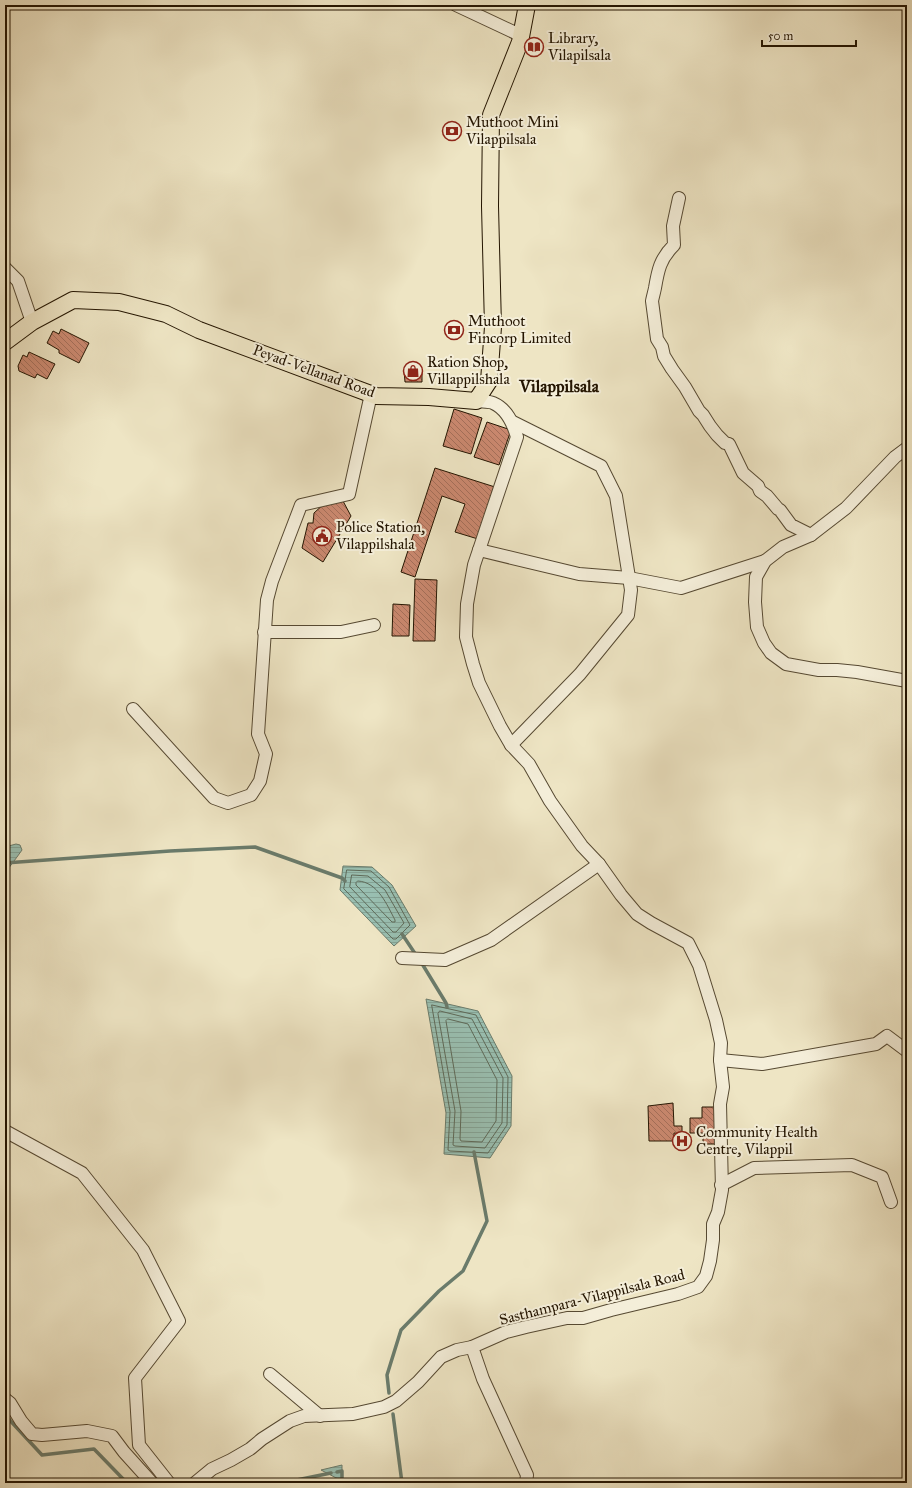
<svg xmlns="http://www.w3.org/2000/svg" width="912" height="1488" font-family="'IM FELL Great Primer',serif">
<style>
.water{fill:url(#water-rules);stroke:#6a7b6b}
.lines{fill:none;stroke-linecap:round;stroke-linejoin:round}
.shore{stroke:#5e6a59;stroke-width:1}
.stream{stroke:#6a7b6b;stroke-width:3.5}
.building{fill:url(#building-back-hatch);stroke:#241501}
.minor-casing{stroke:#564932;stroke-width:14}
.major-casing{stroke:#241501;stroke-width:18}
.minor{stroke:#f4eed9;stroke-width:12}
.major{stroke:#eee5c4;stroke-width:16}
.labels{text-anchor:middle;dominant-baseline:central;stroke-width:4;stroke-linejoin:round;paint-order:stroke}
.poi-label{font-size:15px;fill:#241501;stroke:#f4eed9;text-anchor:start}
.street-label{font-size:15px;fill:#241501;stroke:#f4eed9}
.quarter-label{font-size:17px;font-weight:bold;fill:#241501;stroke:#f4eed9}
</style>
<defs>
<pattern id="water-rules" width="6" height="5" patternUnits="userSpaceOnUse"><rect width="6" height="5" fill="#99bfb1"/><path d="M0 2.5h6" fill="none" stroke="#84a396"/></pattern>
<pattern id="building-back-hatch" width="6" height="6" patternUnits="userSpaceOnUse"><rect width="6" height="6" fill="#cb8970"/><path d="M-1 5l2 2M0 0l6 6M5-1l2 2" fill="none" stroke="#a56f5a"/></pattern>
</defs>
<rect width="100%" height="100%" fill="#eee5c4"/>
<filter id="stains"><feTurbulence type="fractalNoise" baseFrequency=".005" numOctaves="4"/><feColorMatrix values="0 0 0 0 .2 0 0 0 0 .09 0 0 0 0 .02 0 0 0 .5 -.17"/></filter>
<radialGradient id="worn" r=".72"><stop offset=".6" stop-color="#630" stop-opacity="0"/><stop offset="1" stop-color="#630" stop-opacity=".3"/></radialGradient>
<!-- water -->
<g class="water">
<polygon points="16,844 20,845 22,850 17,857 5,873 5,847"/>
<polygon points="343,866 372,867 392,885 416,926 394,946 340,890"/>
<polygon points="426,999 478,1011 512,1076 511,1126 490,1158 444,1154 446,1113"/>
<polygon points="342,1465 342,1481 321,1470"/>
</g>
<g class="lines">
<!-- shore -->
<g class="shore">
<polygon points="347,870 371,871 389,887 410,925 396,939 393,939 344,889"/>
<polygon points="352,875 368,876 385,890 404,923 396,932 393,932 350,887"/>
<path d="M358 881C378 882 387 905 395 920V922H392L356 885V883Z"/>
<polygon points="432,1005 476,1015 508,1077 507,1125 488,1153 450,1151 448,1150 450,1112"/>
<polygon points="440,1011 472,1019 503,1078 502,1123 485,1148 455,1146 453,1145 455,1111 438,1014"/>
<polygon points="448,1019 468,1024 497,1080 496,1121 482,1142 461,1141 460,1139 461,1111 446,1021"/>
</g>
<!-- stream -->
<g class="stream">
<polyline points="5,863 170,851 255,847 342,878 345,881"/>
<polyline points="402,934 416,955"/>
<polyline points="421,962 446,1003 447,1007"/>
<polyline points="389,1393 387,1375 401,1330 439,1291 463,1271 487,1221 474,1152"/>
<polyline points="393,1414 402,1483"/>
<polyline points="5,1415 42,1455 94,1449 127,1483"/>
<polyline points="337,1472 342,1471 342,1483"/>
<polyline points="282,1483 331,1473"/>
</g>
</g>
<!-- building -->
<g class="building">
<polygon points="61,329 89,343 79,363 59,353 59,350 47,343 53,331 59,334"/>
<polygon points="29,352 55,364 47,379 37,374 35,378 19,371 18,366 23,355 27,357"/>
<polygon points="422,369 422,382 405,382 404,370"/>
<polygon points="454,409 482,418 471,454 443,446"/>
<polygon points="487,422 511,430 499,465 474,457"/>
<polygon points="435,468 495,487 478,539 455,532 465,504 442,496 415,577 401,572"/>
<polygon points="343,501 351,516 323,562 302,548 308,523 313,523 314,513 325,503"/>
<polygon points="415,579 437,580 435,641 413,641"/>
<polygon points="393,604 410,605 409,636 392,636"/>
<polygon points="673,1103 674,1126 682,1126 682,1134 674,1133 674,1141 649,1141 648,1106"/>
<polygon points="702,1107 718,1107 718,1144 703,1144 703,1133 690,1133 690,1118 702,1118"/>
</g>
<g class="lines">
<!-- minor casing -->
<g class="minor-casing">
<g id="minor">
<polyline points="456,5 522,36"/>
<path d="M679 198 673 226 674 245C660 259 658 270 655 288 654 293 653 296 652 301L657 339 662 347 664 356 672 369 685 387 699 411 703 415 710 426 717 435 725 443 729 444 743 473 758 486 760 491 767 496 778 509 780 510 791 525 811 535"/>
<polyline points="5,268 18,281 32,322"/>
<path d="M476 401C481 402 488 401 493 403 507 409 513 423 517 437L474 565 467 604 466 637 473 664 479 683 500 726 511 745 529 764 550 801 582 846 599 864 621 895 637 914 651 923 688 943 699 965 716 1020 721 1043 720 1060 723 1087 720 1104 722 1190 718 1212 713 1224V1240L710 1261 706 1276 698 1287 678 1294 611 1310 583 1318H567L526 1327 506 1332 472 1347 483 1379 527 1475 526 1483"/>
<polyline points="907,448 895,457 846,508 811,535 783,547 765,561 756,577 755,602 757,627 764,643 771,653 786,664 819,670 837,670 857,672 907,681"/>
<polyline points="479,550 579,574 629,578 681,588 765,561"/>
<polyline points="264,632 341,632 374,625"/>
<polyline points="133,709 214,798 228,803 251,795 260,781 266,754 258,734 267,600 272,581 301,505 349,494 371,394"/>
<polyline points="511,745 580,674 628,615 631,590 616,496 601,466 513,422"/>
<polyline points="402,958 445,960 491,940 599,864"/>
<polyline points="720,1060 762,1064 876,1044 887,1036 907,1051"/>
<polyline points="5,1131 82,1173 143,1250 179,1321 135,1378 139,1445 169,1483"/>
<polyline points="721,1185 754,1168 852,1165 882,1177 891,1202"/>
<polyline points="270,1374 320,1416"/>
<polyline points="5,1399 10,1403 21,1421 32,1434 42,1435 87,1431 112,1436 124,1452 152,1483"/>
<polyline points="195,1483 212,1469 231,1460 250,1449 262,1439 290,1421 304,1416 353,1414 384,1407 396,1401 418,1382 441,1357 457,1350 472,1347"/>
</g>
</g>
<!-- major casing -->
<g class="major-casing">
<polyline id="major" points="5,342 32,322 73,300 119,302 166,314 199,330 376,396 429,397 476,401 489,381 493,327 490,206 491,115 520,42 527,5"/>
</g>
<!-- minor -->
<use href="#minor" class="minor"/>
<!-- major -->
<use href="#major" class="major"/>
</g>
<!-- icons -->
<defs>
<g id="library-ring" transform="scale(1)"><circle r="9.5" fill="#f4eed9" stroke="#8f2418" stroke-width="1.5"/><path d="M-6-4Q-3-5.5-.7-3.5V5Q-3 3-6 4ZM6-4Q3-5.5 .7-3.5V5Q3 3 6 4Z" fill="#8f2418"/></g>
<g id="bank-ring" transform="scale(1)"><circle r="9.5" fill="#f4eed9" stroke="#8f2418" stroke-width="1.5"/><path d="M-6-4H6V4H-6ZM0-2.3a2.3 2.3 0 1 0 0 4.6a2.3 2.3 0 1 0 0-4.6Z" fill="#8f2418"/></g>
<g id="shop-ring" transform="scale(1)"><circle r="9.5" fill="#f4eed9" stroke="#8f2418" stroke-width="1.5"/><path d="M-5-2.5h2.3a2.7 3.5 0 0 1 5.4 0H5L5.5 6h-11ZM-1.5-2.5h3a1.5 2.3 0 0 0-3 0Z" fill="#8f2418"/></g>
<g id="civic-ring" transform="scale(1)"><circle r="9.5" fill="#f4eed9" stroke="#8f2418" stroke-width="1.5"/><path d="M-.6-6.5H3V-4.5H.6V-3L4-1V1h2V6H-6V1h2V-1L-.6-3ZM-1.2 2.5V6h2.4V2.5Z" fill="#8f2418"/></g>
<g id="hospital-ring" transform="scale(1)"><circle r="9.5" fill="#f4eed9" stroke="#8f2418" stroke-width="1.5"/><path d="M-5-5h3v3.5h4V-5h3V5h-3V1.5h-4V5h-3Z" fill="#8f2418"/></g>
</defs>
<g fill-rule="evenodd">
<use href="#library-ring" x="534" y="47"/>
<use href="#bank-ring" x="452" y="131"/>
<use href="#bank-ring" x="454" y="330"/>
<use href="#shop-ring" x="413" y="371"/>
<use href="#civic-ring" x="322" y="536"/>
<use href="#hospital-ring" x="682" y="1141"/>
</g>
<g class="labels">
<!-- poi labels -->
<g class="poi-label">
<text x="548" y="38">Library,<tspan x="548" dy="17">Vilapilsala</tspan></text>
<text x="466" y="122">Muthoot Mini<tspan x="466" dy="17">Vilappilsala</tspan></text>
<text x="468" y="321">Muthoot<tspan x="468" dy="17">Fincorp Limited</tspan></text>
<text x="427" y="362">Ration Shop,<tspan x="427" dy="17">Villappilshala</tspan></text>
<text x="336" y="527">Police Station,<tspan x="336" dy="17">Vilappilshala</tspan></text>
<text x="696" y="1132">Community Health<tspan x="696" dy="17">Centre, Vilappil</tspan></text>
</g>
<!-- street labels -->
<g class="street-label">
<text transform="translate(314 371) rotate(20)">Peyad-Vellanad Road</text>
<text transform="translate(592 1297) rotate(-14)">Sasthampara-Vilappilsala Road</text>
</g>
<!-- quarter labels -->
<g class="quarter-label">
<text x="559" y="386">Vilappilsala</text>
</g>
</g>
<!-- margin -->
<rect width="912" height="1488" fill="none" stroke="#eee5c4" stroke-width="20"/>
<rect x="6" y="6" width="900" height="1476" fill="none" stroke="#241501" stroke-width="2"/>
<rect x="10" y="10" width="892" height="1468" fill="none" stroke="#241501"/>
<!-- scale -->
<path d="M762 40v6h94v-6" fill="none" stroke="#241501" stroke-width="2"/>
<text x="768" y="40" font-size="12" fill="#241501" stroke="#f4eed9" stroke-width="3" paint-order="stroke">50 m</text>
<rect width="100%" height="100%" filter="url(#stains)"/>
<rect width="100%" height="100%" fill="url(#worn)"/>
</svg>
